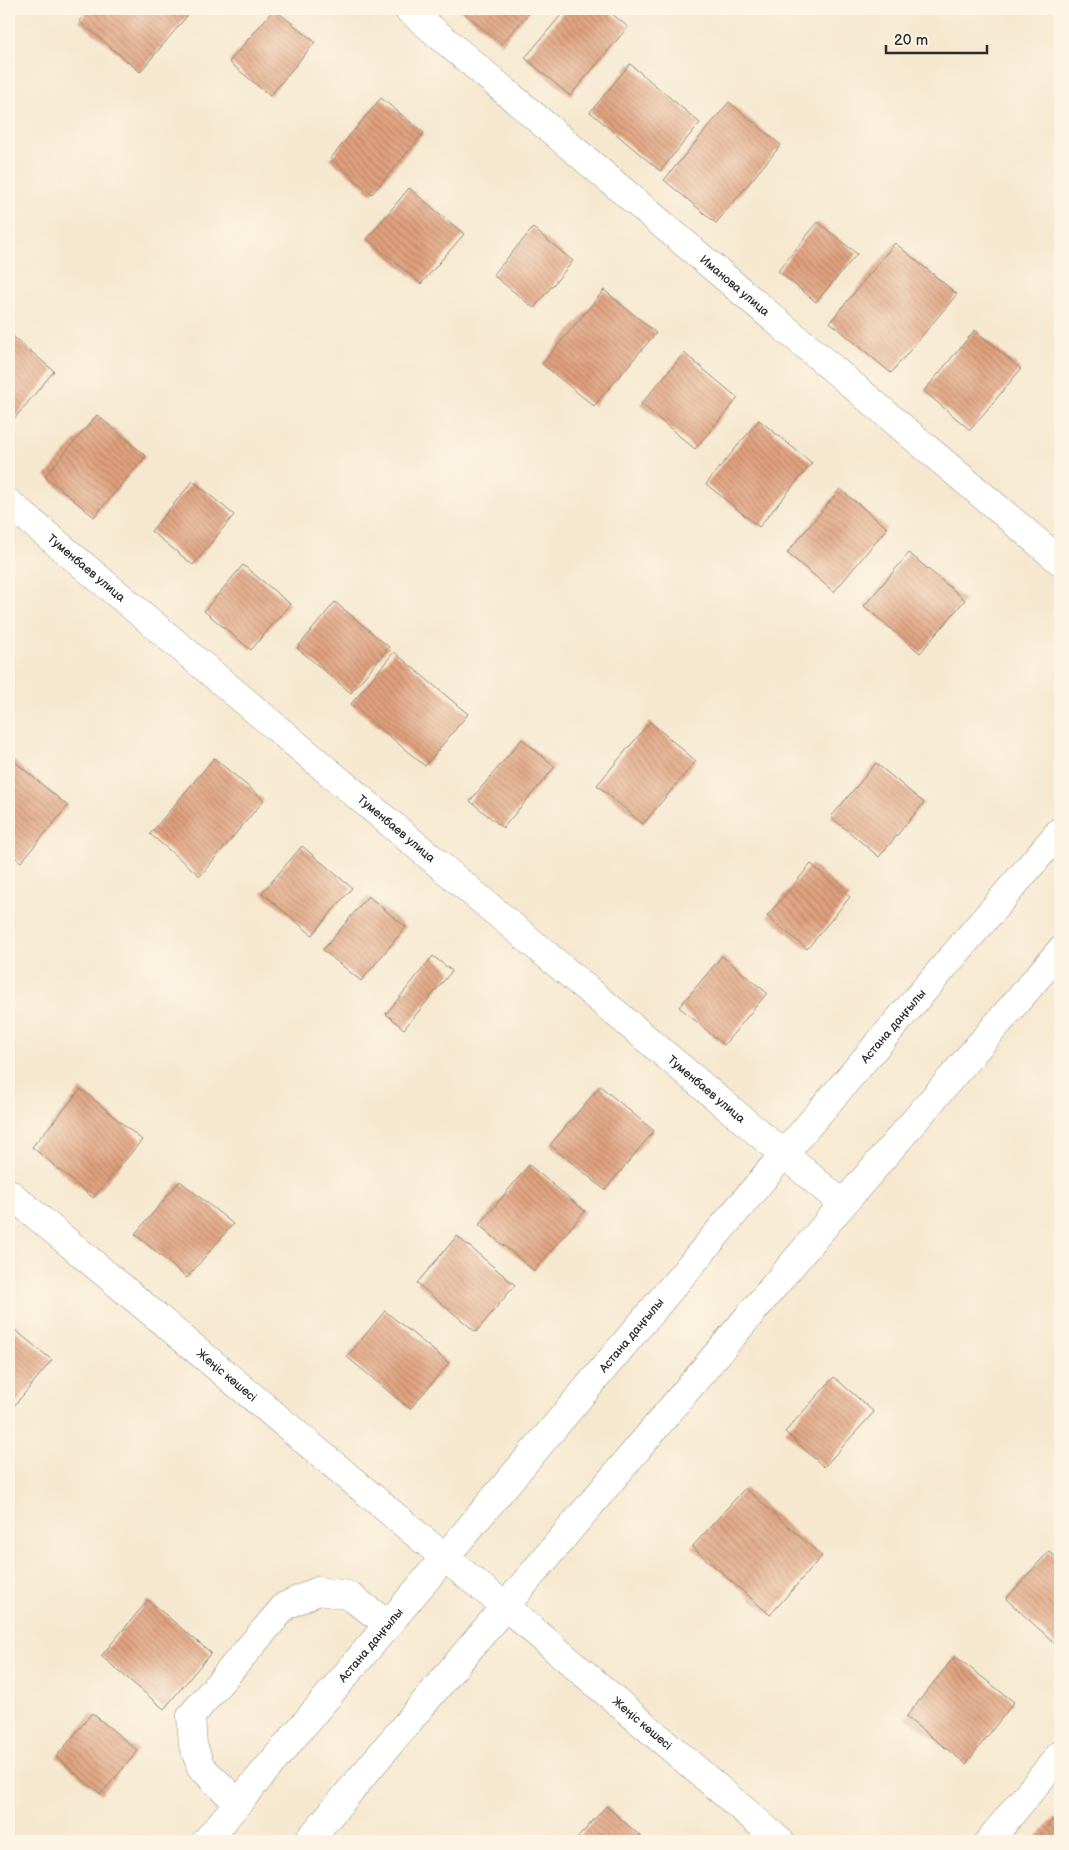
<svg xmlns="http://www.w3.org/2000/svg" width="1069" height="1850" font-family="'Balsamiq Sans',sans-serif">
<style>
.building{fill:url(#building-back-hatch)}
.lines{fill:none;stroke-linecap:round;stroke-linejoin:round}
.minor-casing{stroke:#908a7d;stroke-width:29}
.minor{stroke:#fff;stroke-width:28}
.labels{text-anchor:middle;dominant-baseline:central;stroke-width:4;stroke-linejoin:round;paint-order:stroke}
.street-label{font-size:12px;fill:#2b2b2b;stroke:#fcf5e5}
</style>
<defs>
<pattern id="building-back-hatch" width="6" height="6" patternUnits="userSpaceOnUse" patternTransform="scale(1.25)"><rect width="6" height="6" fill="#e0a07d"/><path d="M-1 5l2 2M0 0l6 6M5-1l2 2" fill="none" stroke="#b68367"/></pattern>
</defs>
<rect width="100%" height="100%" fill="#fcf5e5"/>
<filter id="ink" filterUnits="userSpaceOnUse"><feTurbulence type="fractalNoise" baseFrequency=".02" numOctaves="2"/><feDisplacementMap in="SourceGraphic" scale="10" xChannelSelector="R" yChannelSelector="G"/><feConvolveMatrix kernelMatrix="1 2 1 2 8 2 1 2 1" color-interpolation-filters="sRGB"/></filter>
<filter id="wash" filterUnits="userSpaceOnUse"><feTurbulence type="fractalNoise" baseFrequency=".0096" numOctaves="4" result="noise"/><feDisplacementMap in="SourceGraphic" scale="20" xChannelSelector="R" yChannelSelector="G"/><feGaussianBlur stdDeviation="1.12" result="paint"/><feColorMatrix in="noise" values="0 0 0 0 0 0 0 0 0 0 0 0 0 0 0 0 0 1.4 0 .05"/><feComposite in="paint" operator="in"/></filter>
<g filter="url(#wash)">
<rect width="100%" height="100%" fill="#f6e8cf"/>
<g id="blocks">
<!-- building -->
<g class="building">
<polygon points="90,9 193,9 140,72 79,21"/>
<polygon points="274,9 315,42 270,96 229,62"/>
<polygon points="459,9 532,9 502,44"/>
<polygon points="566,9 606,9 628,27 570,96 525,58"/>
<polygon points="630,64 700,123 660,171 590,112"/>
<polygon points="381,98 424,133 372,194 330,159"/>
<polygon points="729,102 781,145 716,223 664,180"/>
<polygon points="409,188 464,234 421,284 367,239"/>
<polygon points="818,222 857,254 816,302 778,271"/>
<polygon points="533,228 573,261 534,308 493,275"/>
<polygon points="895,243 957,294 891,373 830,322"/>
<polygon points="604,290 656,333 594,406 542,364"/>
<polygon points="975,330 1021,369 970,430 924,391"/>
<polygon points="9,333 54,371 9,425"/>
<polygon points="684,353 738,398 695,449 641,404"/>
<polygon points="97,415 146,456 94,517 45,476"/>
<polygon points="759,420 812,463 759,527 706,484"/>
<polygon points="193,481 234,515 193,565 151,531"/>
<polygon points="840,489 887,528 834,592 787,553"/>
<polygon points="909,553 965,600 920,653 864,606"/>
<polygon points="243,565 290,604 251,650 204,611"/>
<polygon points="335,602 389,647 351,693 297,648"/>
<polygon points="394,652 468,714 425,766 351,704"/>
<polygon points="650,722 696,761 643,824 597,785"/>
<polygon points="522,739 555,767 503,828 470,801"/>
<polygon points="9,757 68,806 21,862 9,852"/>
<polygon points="214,758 264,800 200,876 150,834"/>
<polygon points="876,763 924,803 879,857 831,817"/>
<polygon points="302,846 352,888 312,935 262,893"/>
<polygon points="811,864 850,897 807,949 767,916"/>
<polygon points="368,896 406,927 361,981 323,950"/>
<polygon points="433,956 452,971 404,1029 386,1014"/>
<polygon points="722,956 767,993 724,1045 679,1007"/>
<polygon points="600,1086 654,1131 605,1190 550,1145"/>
<polygon points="81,1089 142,1140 93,1198 32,1147"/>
<polygon points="529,1165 585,1211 534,1271 479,1225"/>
<polygon points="180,1181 233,1224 187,1278 135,1234"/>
<polygon points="457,1236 515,1285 476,1332 417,1283"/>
<polygon points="385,1311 449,1363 410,1409 347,1357"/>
<polygon points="10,1326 52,1360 9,1412 9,1327"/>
<polygon points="834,1377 874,1412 824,1467 785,1432"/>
<polygon points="745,1488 822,1556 770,1615 692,1547"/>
<polygon points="1049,1551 1060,1561 1060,1648 1006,1599"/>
<polygon points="148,1600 211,1653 164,1709 101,1656"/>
<polygon points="955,1656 1014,1702 966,1764 906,1717"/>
<polygon points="92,1713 138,1751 101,1794 56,1757"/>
<polygon points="606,1806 646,1841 575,1841"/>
<polygon points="1054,1818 1060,1824 1060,1841 1035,1841"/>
</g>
</g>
</g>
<g filter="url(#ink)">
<use href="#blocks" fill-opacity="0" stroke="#908a7d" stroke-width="1"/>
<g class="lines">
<!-- minor casing -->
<g class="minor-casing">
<g id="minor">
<path id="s1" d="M408 9 1060 561"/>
<path id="s2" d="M9 503 843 1204"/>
<path id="s3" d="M9 1193 445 1558 505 1606 780 1841"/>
<polyline points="238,1803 201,1767 193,1745 191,1716 285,1606 318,1591 348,1595 388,1624"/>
<path id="s4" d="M206 1841 784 1154 1060 831"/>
<polyline points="308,1841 843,1204 1060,951"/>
<polyline points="989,1841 1060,1755"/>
</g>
</g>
<!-- minor -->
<use href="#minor" class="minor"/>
</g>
</g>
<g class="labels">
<!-- street labels -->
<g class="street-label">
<text stroke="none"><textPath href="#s1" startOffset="428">Иманова улица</textPath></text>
<text stroke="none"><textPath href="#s2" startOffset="101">Туменбаев улица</textPath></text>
<text stroke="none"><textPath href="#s2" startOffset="506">Туменбаев улица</textPath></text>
<text stroke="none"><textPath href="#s4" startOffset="1066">Астана даңғылы</textPath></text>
<text stroke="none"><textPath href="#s2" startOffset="911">Туменбаев улица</textPath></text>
<text stroke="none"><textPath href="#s4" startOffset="661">Астана даңғылы</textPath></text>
<text stroke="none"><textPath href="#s3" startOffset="284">Жеңіс көшесі</textPath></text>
<text stroke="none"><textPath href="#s4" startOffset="256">Астана даңғылы</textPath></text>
<text stroke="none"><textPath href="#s3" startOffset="826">Жеңіс көшесі</textPath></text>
</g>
</g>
<!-- margin -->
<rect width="1069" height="1850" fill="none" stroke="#fcf5e5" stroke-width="30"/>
<!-- scale -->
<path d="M886 45v8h101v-8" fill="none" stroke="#2b2b2b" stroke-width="2.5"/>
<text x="894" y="45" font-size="15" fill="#2b2b2b" stroke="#fcf5e5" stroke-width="4" paint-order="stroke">20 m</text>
</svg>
